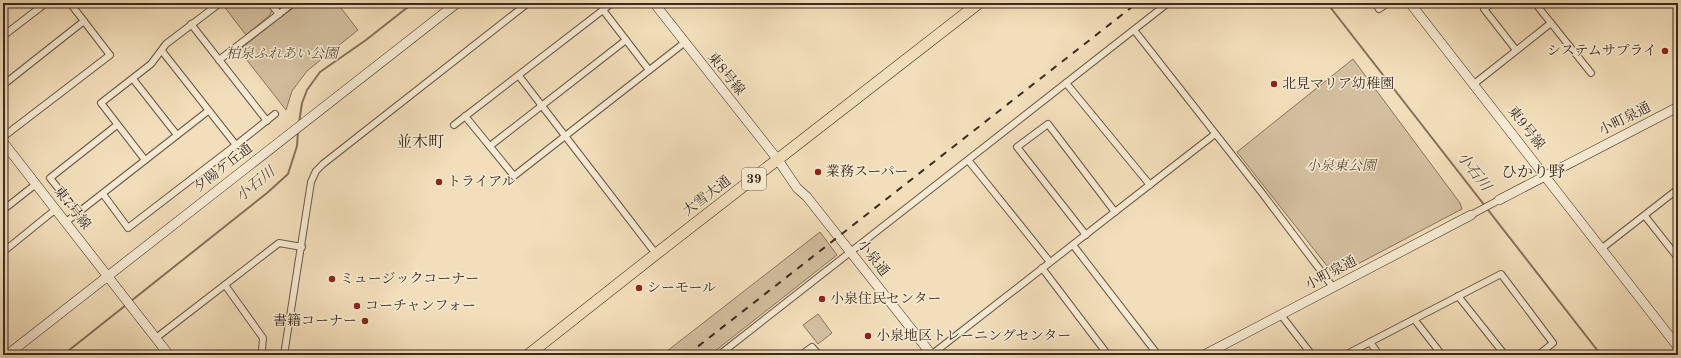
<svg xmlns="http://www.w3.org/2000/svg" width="1681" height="358" font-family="'Old Standard TT','Noto Serif JP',serif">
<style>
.green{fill:#d3bf9f;stroke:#88745e}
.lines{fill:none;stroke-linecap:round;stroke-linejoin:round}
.stream{stroke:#84715a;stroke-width:2}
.street-casing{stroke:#6a5744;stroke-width:8}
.secondary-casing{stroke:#3c2a1c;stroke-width:10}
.highway-casing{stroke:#3c2a1c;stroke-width:12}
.street{stroke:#f7ead2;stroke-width:6}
.secondary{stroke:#f7ead2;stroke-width:9}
.highway{stroke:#f2deba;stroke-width:11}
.rail{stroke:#3c2a1c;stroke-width:2;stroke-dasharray:7 7;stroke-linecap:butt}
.poi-dot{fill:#8f2418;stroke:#f7ead2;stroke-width:1.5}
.labels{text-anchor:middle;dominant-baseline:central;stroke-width:3;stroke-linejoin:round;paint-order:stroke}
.shield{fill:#f7ead2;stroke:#746453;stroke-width:1}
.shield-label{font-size:13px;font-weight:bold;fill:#3c2a1c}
.poi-label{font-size:14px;fill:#3c2a1c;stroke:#f7ead2;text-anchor:start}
.park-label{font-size:14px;font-style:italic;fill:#624f3d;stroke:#f7ead2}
.street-label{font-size:14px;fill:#3c2a1c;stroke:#f7ead2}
.water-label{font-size:15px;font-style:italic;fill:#604e3b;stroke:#f7ead2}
.quarter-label{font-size:16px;fill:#3c2a1c;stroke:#f7ead2}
</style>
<rect width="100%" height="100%" fill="#f2deba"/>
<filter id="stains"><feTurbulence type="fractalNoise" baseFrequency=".005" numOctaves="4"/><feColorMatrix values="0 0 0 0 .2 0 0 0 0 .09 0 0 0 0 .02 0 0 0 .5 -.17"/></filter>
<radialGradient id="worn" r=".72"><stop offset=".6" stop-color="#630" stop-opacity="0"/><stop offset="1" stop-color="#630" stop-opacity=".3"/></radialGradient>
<!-- green -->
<g class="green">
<polygon points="226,3 266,3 272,10 270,15 246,35 223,5"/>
<polygon points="299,3 337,3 358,30 307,71 292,91 286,110 239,50"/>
<polygon points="1353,59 1460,203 1462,209 1335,276 1237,152"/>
<polygon points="820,232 837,255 710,355 662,355"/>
<polygon points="818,314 832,333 818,344 803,325"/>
</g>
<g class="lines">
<!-- stream -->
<g class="stream">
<polyline points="1327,3 1601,355"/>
<polyline points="299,123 302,103 307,90 320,72 366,40 413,3"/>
<polyline points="131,301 267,193 288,174 297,146 298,131"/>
<polyline points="63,355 126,305"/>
</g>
<!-- street casing -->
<g class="street-casing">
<g id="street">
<polyline points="1375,3 1379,9 1388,3"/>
<polyline points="1492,3 1484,9 1516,50"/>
<polyline points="1535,3 1591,73"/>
<polyline points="3,5 6,3"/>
<polyline points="603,10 649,70"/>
<polyline points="279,14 293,3"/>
<polyline points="191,24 267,121"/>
<polyline points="1134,30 1262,193 1333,287"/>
<polyline points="3,36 46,3"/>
<polyline points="162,51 236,145 275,114"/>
<polyline points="219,60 279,14 270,3"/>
<polyline points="519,76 656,254"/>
<polyline points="133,79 177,135"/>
<polyline points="1066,83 1150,185"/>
<polyline points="1474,84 1551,23"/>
<polyline points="3,85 84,21"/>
<polyline points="465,116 514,176 684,43"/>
<polyline points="454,125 612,3"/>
<polyline points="3,137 110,55 70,3"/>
<polyline points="490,146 626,40"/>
<polyline points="145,160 101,103 151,64 166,44 220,3"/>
<polyline points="968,160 1050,262"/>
<polyline points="103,194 128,228 236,145"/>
<polyline points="3,210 36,184"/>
<polyline points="78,213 50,178 117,125"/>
<polyline points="1471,215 1499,200"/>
<polyline points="1645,216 1678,258"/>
<polyline points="66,222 208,111"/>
<polyline points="1086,235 1017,147 1048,124 1115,212"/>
<polyline points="1073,245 1158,355"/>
<polyline points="1601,249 1678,189"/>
<polyline points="3,252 56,209"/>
<polyline points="1042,268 1108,355"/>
<polyline points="225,285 263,338 262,350"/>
<polyline points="1458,296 1505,355"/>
<polyline points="1281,315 1312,355"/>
<polyline points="1414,319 1442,355"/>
<polyline points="156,338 279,243 302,247"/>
<polyline points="1370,342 1379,355"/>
<polyline points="284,355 311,182 316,171 323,164 528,3"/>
<polyline points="719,355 1168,3"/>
<polyline points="801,355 812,347 819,355"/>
<polyline points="931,355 1215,134"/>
<polyline points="1345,355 1501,274 1553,343 1538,355"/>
</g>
</g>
<!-- secondary casing -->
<g class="secondary-casing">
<g id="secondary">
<polyline points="654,3 778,160 797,188 807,197 932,355"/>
<polyline points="1410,3 1678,347"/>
<polyline points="3,142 169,355"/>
<polyline points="1499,200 1678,107"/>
<polyline points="7,355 457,3"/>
<polyline points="1204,355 1471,215"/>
</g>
</g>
<!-- highway casing -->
<g class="highway-casing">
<polyline id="highway" points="528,355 656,254 979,3"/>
</g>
<!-- street -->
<use href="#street" class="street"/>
<!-- secondary -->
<use href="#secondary" class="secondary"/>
<!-- highway -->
<use href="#highway" class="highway"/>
<!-- rail -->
<polyline class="rail" points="687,355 1137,3"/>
</g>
<!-- markers -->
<g class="poi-dot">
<circle cx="1665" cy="51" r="4"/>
<circle cx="1274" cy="84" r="4"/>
<circle cx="818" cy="172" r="4"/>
<circle cx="439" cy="182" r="4"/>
<circle cx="332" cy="279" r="4"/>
<circle cx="639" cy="288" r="4"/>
<circle cx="822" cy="299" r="4"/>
<circle cx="357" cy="306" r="4"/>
<circle cx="365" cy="321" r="4"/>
<circle cx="868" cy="336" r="4"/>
</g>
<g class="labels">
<!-- shield labels -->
<rect class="shield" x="742" y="168" width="24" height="22" rx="3"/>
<g class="shield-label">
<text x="754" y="179">39</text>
</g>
<!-- poi labels -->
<g class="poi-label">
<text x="1657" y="51" text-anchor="end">システムサプライ</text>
<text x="1282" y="84">北見マリア幼稚園</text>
<text x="826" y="172">業務スーパー</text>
<text x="447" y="182">トライアル</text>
<text x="340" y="279">ミュージックコーナー</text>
<text x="647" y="288">シーモール</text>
<text x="830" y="299">小泉住民センター</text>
<text x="365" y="306">コーチャンフォー</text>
<text x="357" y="321" text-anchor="end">書籍コーナー</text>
<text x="876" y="336">小泉地区トレーニングセンター</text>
</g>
<!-- park labels -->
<g class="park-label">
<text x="282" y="54">柏泉ふれあい公園</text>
<text x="1341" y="166">小泉東公園</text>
</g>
<!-- street labels -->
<g class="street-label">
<text transform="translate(726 74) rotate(51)">東8号線</text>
<text transform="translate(1625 119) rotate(-27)">小町泉通</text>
<text transform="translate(1526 128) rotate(52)">東9号線</text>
<text transform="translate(223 168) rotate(-38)">夕陽ケ丘通</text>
<text transform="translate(707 196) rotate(-37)">大雪大通</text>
<text transform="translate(72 208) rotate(52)">東7号線</text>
<text transform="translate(873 258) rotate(52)">小泉通</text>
<text transform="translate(1331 273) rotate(-28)">小町泉通</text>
</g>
<!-- water labels -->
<g class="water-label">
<text transform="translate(1473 172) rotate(52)">小石川</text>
<text transform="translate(256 185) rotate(-39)">小石川</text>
</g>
<!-- quarter labels -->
<g class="quarter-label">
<text x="420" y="143">並木町</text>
<text x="1533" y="173">ひかり野</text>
</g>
</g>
<!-- margin -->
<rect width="1681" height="358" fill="none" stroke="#f2deba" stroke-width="16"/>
<rect x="4" y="4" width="1673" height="350" fill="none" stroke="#3c2a1c" stroke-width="2"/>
<rect x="8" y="8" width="1665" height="342" fill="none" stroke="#3c2a1c"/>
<rect width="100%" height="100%" filter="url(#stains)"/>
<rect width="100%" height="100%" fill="url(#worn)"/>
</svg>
